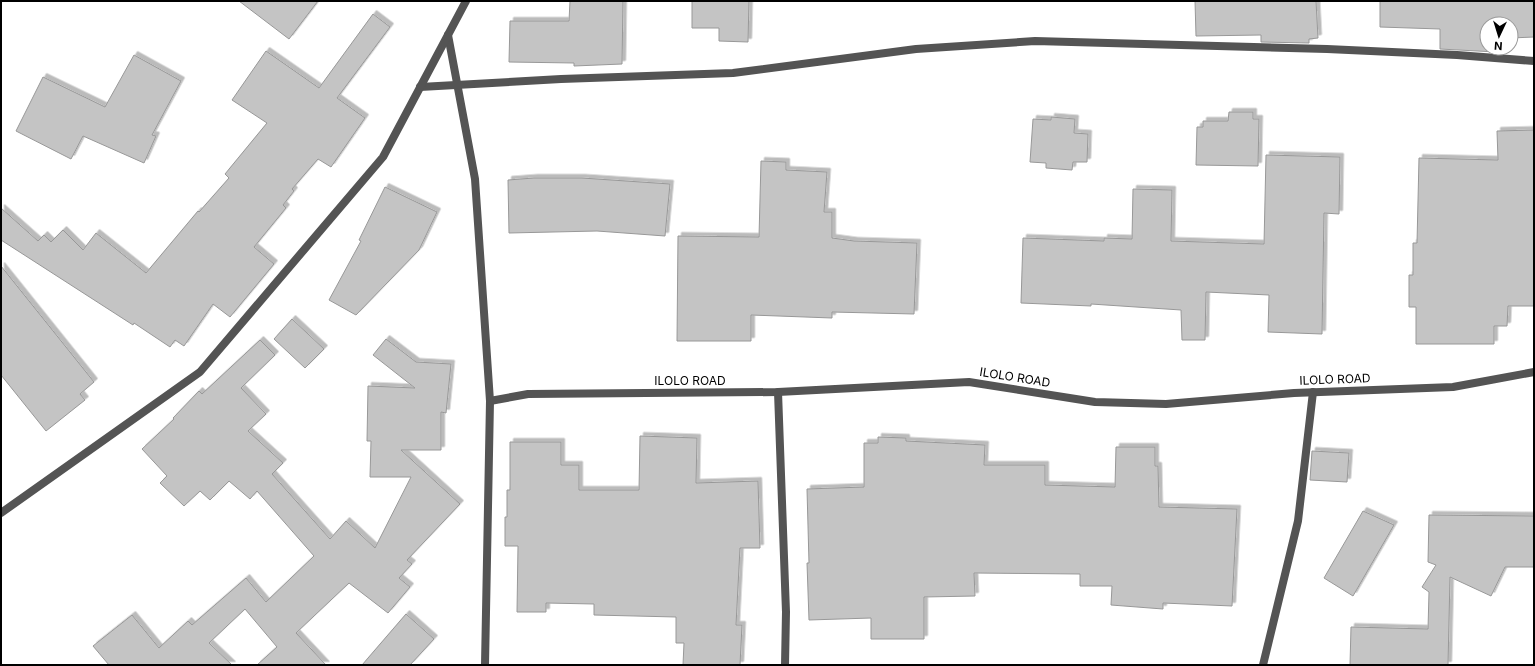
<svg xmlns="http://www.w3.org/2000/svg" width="1535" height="666" font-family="Inter,sans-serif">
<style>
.building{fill:#c4c4c4;stroke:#989898;filter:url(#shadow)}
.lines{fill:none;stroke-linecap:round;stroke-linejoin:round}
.street{stroke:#545454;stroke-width:8}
.labels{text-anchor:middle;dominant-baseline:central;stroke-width:3;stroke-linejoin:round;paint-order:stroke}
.street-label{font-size:12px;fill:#000;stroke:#fff}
</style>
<defs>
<filter id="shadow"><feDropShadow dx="3.5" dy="-3.5" stdDeviation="0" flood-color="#0004"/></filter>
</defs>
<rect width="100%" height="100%" fill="#fff"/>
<!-- building -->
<g class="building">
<polygon points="239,1 318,1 289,39"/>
<polygon points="570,1 623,1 622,64 574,66 574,63 509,62 510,21 569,21"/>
<polygon points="692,1 749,1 748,42 719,41 719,28 692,28"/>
<polygon points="1195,1 1316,1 1318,38 1309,39 1309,43 1261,42 1261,35 1196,36"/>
<polygon points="1380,1 1534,1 1534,37 1511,38 1511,24 1487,24 1487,48 1496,48 1496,52 1440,49 1440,29 1380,27"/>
<polygon points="373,14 390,27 337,98 365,118 331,167 318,159 292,189 294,191 283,205 286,208 254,247 274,264 230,317 213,304 184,346 175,340 170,347 134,323 133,325 1,240 1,208 38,241 44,235 51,242 63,230 83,250 96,233 146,273 198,211 199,212 229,178 225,174 267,123 232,100 266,51 319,88"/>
<polygon points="134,55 181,81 152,135 156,136 144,163 83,136 71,159 16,131 43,77 105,107"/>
<polygon points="1229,112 1253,112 1253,119 1259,119 1258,166 1196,165 1197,127 1203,127 1203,121 1228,121"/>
<polygon points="1051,117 1075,119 1074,133 1088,134 1087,162 1073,162 1072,170 1046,168 1046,163 1030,162 1033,119 1051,120"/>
<polygon points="1534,130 1534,306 1508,306 1507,326 1494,326 1494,344 1416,344 1416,307 1409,307 1409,275 1413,275 1413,243 1417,243 1419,158 1498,160 1497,131"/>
<polygon points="1266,155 1340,157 1339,214 1324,213 1322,334 1268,332 1269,295 1206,292 1205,340 1182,340 1181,310 1091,304 1091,306 1021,303 1023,238 1104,241 1104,238 1132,239 1133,189 1172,190 1171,241 1264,244"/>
<polygon points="761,161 786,162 786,170 827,172 824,212 832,212 832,238 854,241 917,243 914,314 832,312 832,318 751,315 751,341 677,341 678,236 759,237"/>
<polygon points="534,178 582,178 670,184 665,236 597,231 509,233 508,180"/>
<polygon points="385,187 437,212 419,250 356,315 329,300 361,241 359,240"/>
<polygon points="1,266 94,382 80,394 85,400 46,431 1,375"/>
<polygon points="292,319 324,349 305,368 274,339"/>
<polygon points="386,339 416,362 451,364 446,413 441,412 441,450 401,450 460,504 407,560 412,564 399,578 410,587 388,613 349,583 296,633 326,665 257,665 277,647 245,609 209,643 232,665 109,665 93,646 132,615 159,648 188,621 192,625 246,578 266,602 314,556 257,491 250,499 229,481 210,500 200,491 184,506 160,483 167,476 142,449 174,419 173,418 199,391 202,394 260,340 275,355 241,388 266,414 248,431 283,463 272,474 330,539 346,521 375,548 411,477 370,477 371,441 367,441 368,386 415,388 373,355"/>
<polygon points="640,436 697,438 696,483 758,481 760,548 740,548 736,625 742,625 740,665 683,665 684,643 676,643 676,617 594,615 594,604 546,603 546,612 517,612 518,546 505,546 505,517 507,517 507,490 510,490 510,442 561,442 561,465 579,465 579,490 639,490"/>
<polygon points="878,437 906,438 906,441 985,445 984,465 1045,465 1045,485 1115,487 1116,447 1155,447 1155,466 1158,466 1159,507 1237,509 1232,606 1163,603 1163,609 1111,605 1112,586 1080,586 1080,574 974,573 975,596 924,597 924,639 871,639 871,618 809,620 807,563 809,563 807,489 864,487 864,443 878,443"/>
<polygon points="1312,451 1349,453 1347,482 1310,480"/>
<polygon points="1363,511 1394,525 1353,596 1324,578"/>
<polygon points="1429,515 1534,516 1534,567 1505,567 1491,596 1450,577 1448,665 1350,665 1351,627 1428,629 1429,592 1422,587 1436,565 1428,562"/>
<polygon points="406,614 434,639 410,665 362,665"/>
</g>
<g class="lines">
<!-- street -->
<g class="street">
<polyline points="448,35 475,179 490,401 485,665"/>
<polyline points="420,87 561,79 733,73 916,49 1035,41 1327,49 1457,55 1534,61"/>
<polyline points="778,392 786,612 785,665"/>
<polyline points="490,401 528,394 778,392 969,382 1095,402 1166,404 1294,393 1453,387 1534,372"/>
<polyline points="1,513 200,372 383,157 466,1"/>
<polyline points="1263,665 1298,521 1313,392"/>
</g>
</g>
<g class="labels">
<!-- street labels -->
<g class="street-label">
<text transform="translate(1015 377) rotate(9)">ILOLO ROAD</text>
<text transform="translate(1335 379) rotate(-2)">ILOLO ROAD</text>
<text x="690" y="380">ILOLO ROAD</text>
</g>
</g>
<!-- border -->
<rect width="1535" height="666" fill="none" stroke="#000000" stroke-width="4"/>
<!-- north arrow -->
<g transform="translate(1499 36) rotate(184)"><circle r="19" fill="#ffffff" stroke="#999999"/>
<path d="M0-3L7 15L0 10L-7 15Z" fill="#000000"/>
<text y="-6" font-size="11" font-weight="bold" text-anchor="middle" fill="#000000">N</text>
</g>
</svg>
